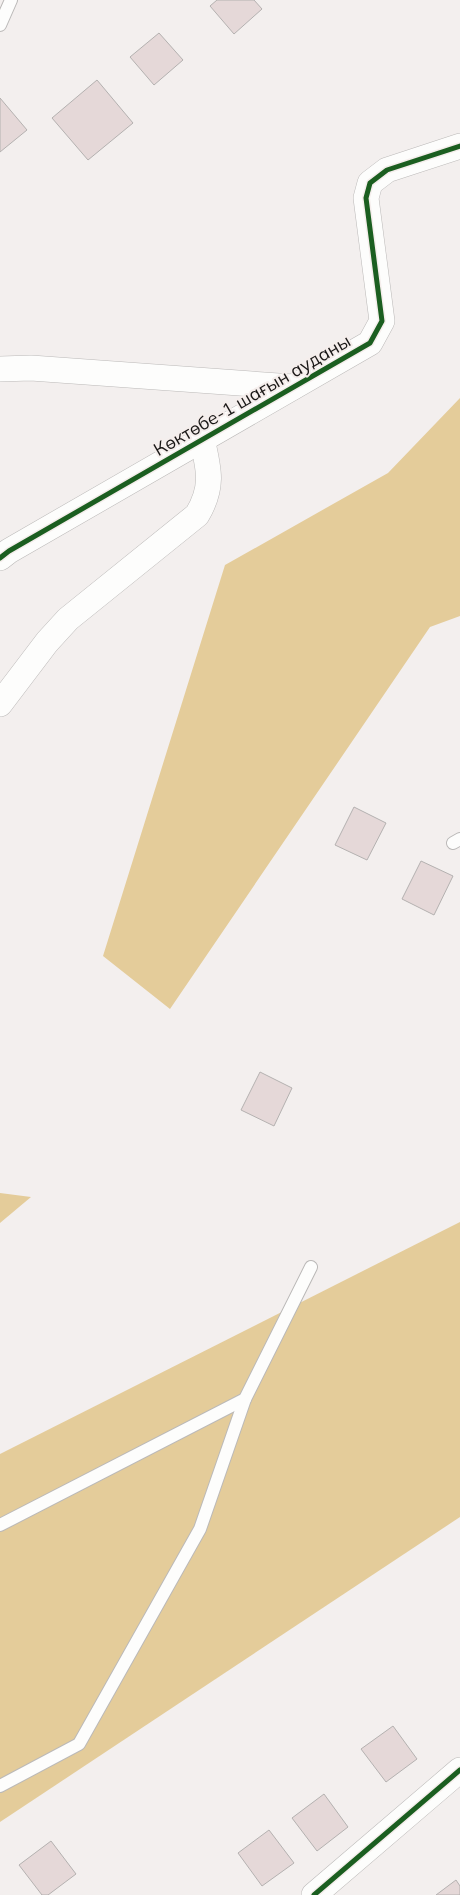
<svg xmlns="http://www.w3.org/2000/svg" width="460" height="1895" font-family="Mulish,sans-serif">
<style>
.forest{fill:#e4cc9a}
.building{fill:#e5d8d8;stroke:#b4b1b0}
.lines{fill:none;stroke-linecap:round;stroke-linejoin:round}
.lane-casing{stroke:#bbb9b8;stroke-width:14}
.street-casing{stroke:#bbb9b8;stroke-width:26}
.lane{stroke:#fdfdfc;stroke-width:12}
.street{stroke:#fdfdfc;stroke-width:25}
.cycleway-casing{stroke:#f5eeec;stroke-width:8}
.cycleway{stroke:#1b5e20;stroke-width:5}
.labels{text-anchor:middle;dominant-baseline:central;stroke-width:4;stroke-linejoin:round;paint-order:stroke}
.street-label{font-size:18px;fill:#191716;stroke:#f5eeec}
</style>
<rect width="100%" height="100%" fill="#f3efee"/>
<!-- forest -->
<g class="forest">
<polygon points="460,398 460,616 430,627 170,1009 103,956 225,565 388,473"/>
<polygon points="0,1193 31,1197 0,1223"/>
<polygon points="460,1222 460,1517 0,1822 0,1454"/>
</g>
<!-- building -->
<g class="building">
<polygon points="217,0 254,0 262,9 234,34 210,6"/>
<polygon points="159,33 183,60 154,85 130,57"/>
<polygon points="97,80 133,123 88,160 52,118"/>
<polygon points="0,98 27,130 0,152"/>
<polygon points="354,807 386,823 367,860 335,845"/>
<polygon points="421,861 453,876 434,915 402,899"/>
<polygon points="260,1072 292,1088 274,1126 241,1110"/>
<polygon points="393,1726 417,1759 386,1782 361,1749"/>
<polygon points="324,1794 348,1827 317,1851 292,1818"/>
<polygon points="269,1830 294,1863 262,1886 238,1853"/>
<polygon points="51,1841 76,1874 48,1895 42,1895 19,1865"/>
<polygon points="456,1880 460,1886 460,1895 436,1895"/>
</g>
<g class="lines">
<!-- lane casing -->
<g class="lane-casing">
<g id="lane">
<polyline points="0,25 11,0"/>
<polyline points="453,843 460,839"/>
<polyline points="0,1525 245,1399 311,1267"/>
<polyline points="0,1786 79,1744 200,1529 245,1399"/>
</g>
</g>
<!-- street casing -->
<g class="street-casing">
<g id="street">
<polyline points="0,369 31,368 293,387"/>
<polyline points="0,558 9,551 370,343 382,321 366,198 370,183 387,170 460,146"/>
<path d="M0 704 47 642 68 619 197 515C214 487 209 469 202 439"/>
<polyline points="314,1895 460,1770"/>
</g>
</g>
<!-- lane -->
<use href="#lane" class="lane"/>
<!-- street -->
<use href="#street" class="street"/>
<!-- cycleway casing -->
<g class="cycleway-casing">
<g id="cycleway">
<polyline points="0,558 9,551 370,343 382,321 366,198 370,183 387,170 460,146"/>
<polyline points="314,1895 460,1770"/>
</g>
</g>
<!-- cycleway -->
<use href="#cycleway" class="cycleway"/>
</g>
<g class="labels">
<!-- street labels -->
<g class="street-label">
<text transform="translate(252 395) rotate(-30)">Көктөбе-1 шағын ауданы</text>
</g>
</g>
</svg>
